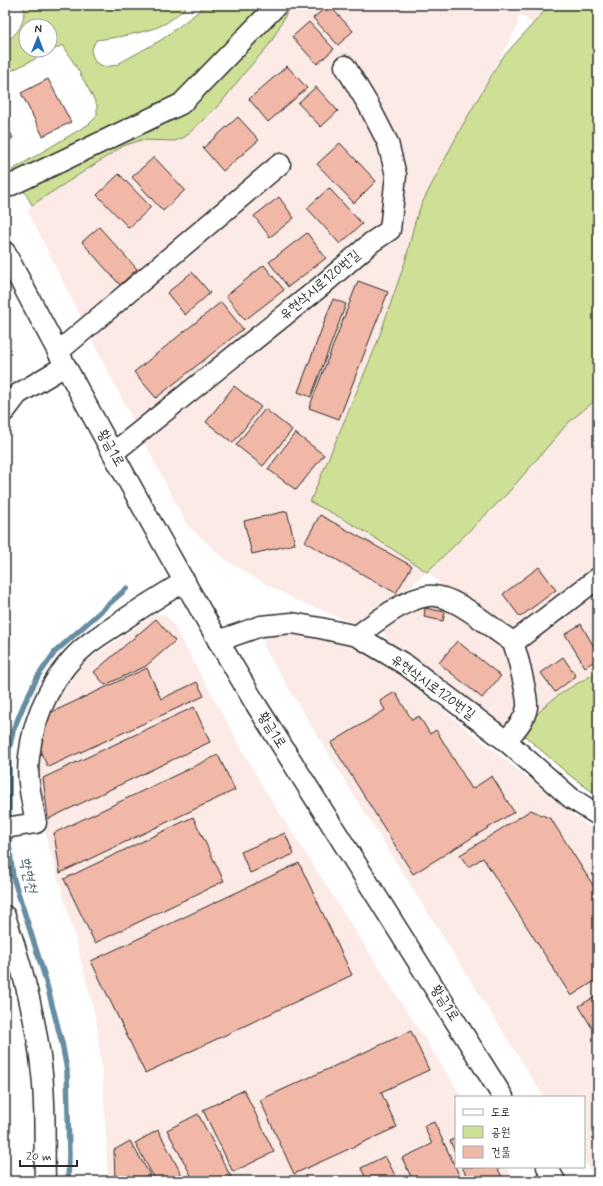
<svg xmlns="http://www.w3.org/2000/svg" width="603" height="1186" font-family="Mynerve,'Poor Story',sans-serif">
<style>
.built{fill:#fbeae5}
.green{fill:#cde095;stroke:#7c8660;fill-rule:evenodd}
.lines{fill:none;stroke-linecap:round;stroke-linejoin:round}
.stream{stroke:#668da1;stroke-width:5.5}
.building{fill:#f1b8a8;stroke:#2b2b2b}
.minor-casing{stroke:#2b2b2b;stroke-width:23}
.minor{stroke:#fff;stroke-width:20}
.labels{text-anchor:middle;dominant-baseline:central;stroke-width:3;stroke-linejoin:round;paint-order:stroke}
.street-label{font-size:14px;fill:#2b2b2b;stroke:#fff}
.water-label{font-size:15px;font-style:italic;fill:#495c66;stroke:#fff}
</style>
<rect width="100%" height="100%" fill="#fff"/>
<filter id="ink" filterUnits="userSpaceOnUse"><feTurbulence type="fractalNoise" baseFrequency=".025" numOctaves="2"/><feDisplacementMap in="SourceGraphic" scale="8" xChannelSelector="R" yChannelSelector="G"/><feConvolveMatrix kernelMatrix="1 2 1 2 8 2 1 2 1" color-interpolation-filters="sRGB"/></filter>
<g filter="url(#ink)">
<!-- built -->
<g class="built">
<polygon points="291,5 572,5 545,36 528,20 519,14 517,27 461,128 421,205 414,225 406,259 376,346 310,501 375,539 427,572 507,494 568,423 598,398 598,672 563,692 545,706 532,721 535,702 535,682 528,656 514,634 502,621 476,601 450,592 427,572 390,605 367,623 355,624 294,599 248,574 225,559 187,525 103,362 28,211 32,205 123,146 141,140 175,141 186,137 220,104 246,71 270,44"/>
<polygon points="428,605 443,609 455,614 502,648 508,655 511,664 518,708 506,728 416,659 387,639 384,634 385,626 389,619"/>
<polygon points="161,614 168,617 172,623 261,784 462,1097 456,1097 456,1167 506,1167 515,1181 108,1181 103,1081 96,1019 76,940 47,841 39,802 35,766 52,699 74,669 154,615"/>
<polygon points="277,634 296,635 331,641 358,650 396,672 585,824 598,833 598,1181 597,1181 584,1161 584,1097 544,1097 353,794 274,664 263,645 265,638"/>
</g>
<!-- green -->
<g class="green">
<path d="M24 5H188C181 12 174 18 166 23 151 32 114 38 96 40L91 51 95 62 105 67 116 65 161 40 194 15 205 5H291L270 44 246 71 220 104 185 137 175 141 141 140 123 146 32 205 12 170 89 124 97 116V105L81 75 63 45 5 74V43C19 32 25 24 24 5ZM26 26H50V50H26Z"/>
<path d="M550 5H598V398L568 423 507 494 427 572C389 547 351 521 310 502L376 346 406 259 414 225 421 205 461 128 501 59Z"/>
<path d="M598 672V796L568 774 525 736C530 725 536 714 545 706 560 692 580 682 598 672Z"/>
</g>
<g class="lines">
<!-- stream -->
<polyline class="stream" points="68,1181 69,1155 67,1070 62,1043 44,974 13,877 9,844 9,750 13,731 24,704 38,676 55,652 127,588"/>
</g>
<!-- building -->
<g class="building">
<polygon points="329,5 353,31 338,45 313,18"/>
<polygon points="309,22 334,49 317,64 292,37"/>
<polygon points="287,66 307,88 268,122 249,99"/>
<polygon points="48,79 71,122 43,136 21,93"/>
<polygon points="316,87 338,111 321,127 298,103"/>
<polygon points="238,117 259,140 223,171 203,148"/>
<polygon points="5,122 13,138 5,142"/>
<polygon points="340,143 376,181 354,203 317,164"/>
<polygon points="154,157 185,190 163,211 132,177"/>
<polygon points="119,174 151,207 129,228 97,195"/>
<polygon points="329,188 362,224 340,244 307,208"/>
<polygon points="279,197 294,218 270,237 254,216"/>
<polygon points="99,227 137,269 120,285 82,242"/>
<polygon points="307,233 326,258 288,287 269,262"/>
<polygon points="264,265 284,290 245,320 226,296"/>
<polygon points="192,272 210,293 185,315 167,293"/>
<polygon points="358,281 388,292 339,419 309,408"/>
<polygon points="333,299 346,304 311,397 298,392"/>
<polygon points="221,302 243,329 156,398 134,372"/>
<polygon points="234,386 261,407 233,443 206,422"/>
<polygon points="265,409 292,430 263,466 236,445"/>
<polygon points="295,433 324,455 296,490 268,469"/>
<polygon points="287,511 295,544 252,554 244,521"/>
<polygon points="320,515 412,566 396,593 305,542"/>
<polygon points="539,567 556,590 520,617 503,594"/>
<polygon points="425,608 445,612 443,621 424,617"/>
<polygon points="156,619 175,641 146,666 105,685 94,672"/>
<polygon points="581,624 598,654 598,659 585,667 565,634"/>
<polygon points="457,641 501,676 482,698 439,663"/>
<polygon points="563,657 576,676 555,692 541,673"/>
<polygon points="147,668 161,699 197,682 204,696 48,767 37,745 50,713"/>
<polygon points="395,692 412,720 419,716 430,734 436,730 472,789 492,776 514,812 413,874 331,743 385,710 380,701"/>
<polygon points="194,707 210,742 48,819 43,778"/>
<polygon points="218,755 235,790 60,873 54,833"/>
<polygon points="531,810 551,819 598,893 598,979 571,996 483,858 468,867 460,855"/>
<polygon points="193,817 224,881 95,943 64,879"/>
<polygon points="285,833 294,854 250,873 241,852"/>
<polygon points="299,863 352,975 145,1073 91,961"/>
<polygon points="598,995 598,1038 579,1006"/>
<polygon points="411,1031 429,1070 381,1092 397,1127 294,1174 260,1100"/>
<polygon points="598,1089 598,1098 594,1091"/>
<polygon points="244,1090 274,1152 233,1172 203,1110"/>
<polygon points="198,1114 232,1179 227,1181 194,1181 167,1130"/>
<polygon points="434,1122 462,1181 413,1181 402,1158 432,1144 424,1126"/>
<polygon points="158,1130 185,1181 156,1181 135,1143"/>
<polygon points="456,1138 456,1154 450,1141"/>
<polygon points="130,1141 149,1173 149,1181 115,1181 114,1150"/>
<polygon points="385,1156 398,1181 367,1181 361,1168"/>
<polygon points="462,1167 497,1167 504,1181 469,1181"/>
</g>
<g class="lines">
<!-- minor casing -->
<g class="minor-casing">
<g id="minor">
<polyline points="5,188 181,104 277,5"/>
<path d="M5 252C85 404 167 556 255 703L503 1097"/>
<polyline points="58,352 280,164"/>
<polyline points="5,411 18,394 65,366"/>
<polyline points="113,453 320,287 372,242 390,230 396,175 388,143 369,106 345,66"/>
<path d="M357 636C376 622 404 599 428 596 449 593 481 619 497 631 502 635 508 638 512 642 517 649 528 699 527 707 525 721 514 731 506 741"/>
<polyline points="218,641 261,626 292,623 320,628 357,636 406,665 506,741 571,798 598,815"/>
<polyline points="513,643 598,578"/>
<path d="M5 828 36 823C32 801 26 779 29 757 33 715 55 670 88 644 96 638 105 632 113 627 136 611 160 596 185 581"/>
<path d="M5 916C22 966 37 1021 42 1074 46 1109 44 1146 45 1181"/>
<polyline points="547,1167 555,1181"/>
</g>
</g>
<!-- minor -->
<use href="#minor" class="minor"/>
</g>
</g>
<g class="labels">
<!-- street labels -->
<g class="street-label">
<text transform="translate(320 285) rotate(-40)">유현삭시로120번길</text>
<text transform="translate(111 448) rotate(61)">황금1로</text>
<text transform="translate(433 687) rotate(36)">유현삭시로120번길</text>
<text transform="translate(272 730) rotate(58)">황금1로</text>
<text transform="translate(445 1003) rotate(58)">황금1로</text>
</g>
<!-- water labels -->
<g class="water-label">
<text transform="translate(28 875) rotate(78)">학현천</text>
</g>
</g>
<!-- margin -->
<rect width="603" height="1186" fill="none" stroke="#fff" stroke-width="20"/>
<rect x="10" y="10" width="583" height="1166" fill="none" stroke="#2b2b2b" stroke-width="1.5" filter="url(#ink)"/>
<!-- legend -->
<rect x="455" y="1096" width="130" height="72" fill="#ffffff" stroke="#aaaaaa"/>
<rect x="463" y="1109" width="20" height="6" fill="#ffffff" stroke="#aaaaaa"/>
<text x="491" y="1116" font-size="12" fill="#2b2b2b">도로</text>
<rect x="463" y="1126" width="20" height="12" fill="#cde095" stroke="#aaaaaa"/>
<text x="491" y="1136" font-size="12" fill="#2b2b2b">공원</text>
<rect x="463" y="1146" width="20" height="12" fill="#f1b8a8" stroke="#aaaaaa"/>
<text x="491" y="1156" font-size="12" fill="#2b2b2b">건물</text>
<!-- north arrow -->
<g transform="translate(38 38) rotate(1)"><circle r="19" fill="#ffffff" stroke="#aaaaaa"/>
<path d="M0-3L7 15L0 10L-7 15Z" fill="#1f6fb2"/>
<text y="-6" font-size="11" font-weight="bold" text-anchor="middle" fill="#2b2b2b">N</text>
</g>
<!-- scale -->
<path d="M20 1160v6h57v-6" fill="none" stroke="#2b2b2b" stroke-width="2"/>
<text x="26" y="1160" font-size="12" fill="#2b2b2b" stroke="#ffffff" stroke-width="3" paint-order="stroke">20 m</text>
</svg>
